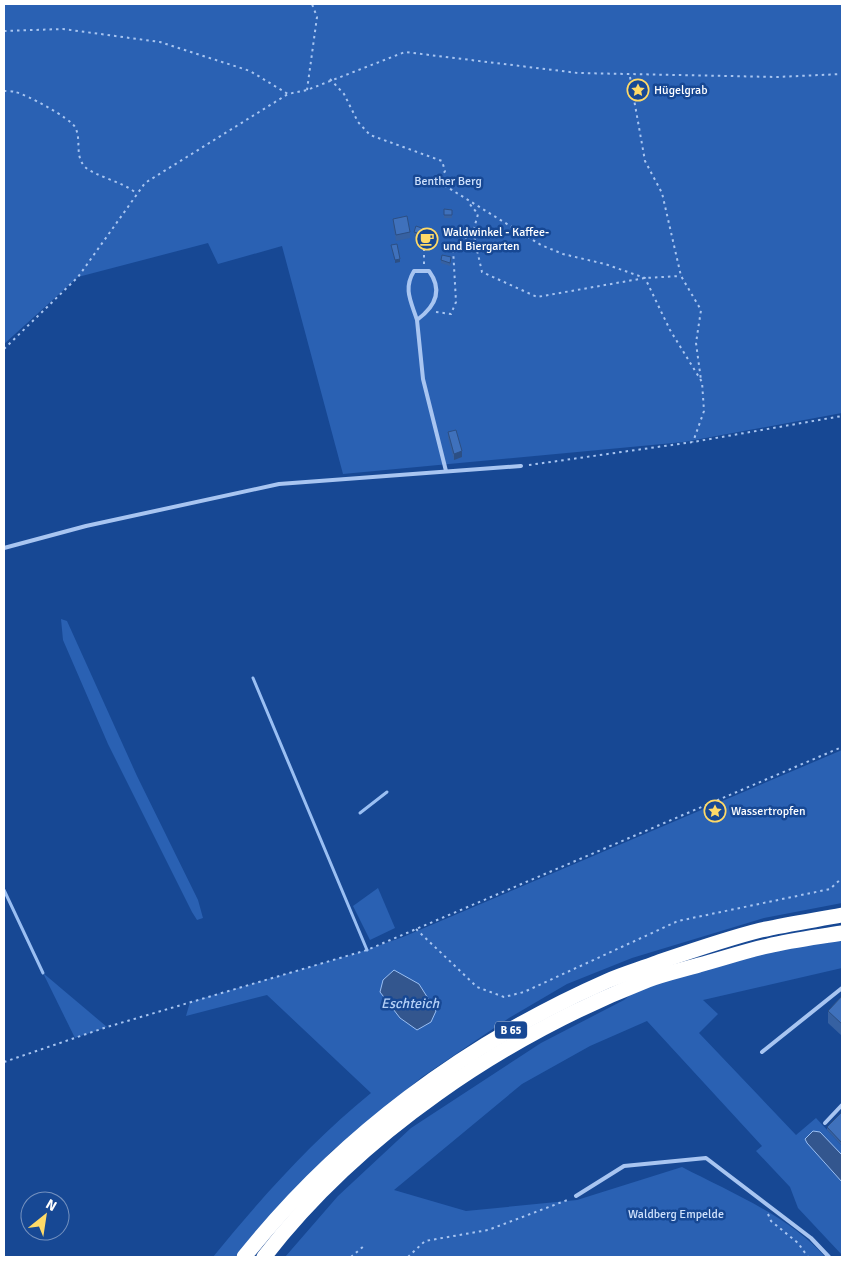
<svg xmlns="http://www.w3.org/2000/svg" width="846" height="1261" font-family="Signika,sans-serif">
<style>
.green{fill:#2a61b3}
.water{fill:#33568e;stroke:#9abff3}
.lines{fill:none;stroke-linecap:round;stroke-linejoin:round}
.stream{stroke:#9abff3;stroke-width:3}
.path{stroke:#a8c5f1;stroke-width:2;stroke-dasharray:2.5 4;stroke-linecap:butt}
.lane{stroke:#a8c5f1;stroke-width:4}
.highway{stroke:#fff;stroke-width:15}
.wall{fill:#3661a2}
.shaded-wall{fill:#2c4f84}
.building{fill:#3f71bc;stroke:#2c4f84}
.labels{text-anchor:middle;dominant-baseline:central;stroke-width:5;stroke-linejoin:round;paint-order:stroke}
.shield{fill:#174894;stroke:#b9c8df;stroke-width:1}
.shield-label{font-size:11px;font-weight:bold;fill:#fff}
.poi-label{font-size:12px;fill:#fff;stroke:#174894;text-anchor:start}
.park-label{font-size:12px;fill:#cfe1fc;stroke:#174894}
.water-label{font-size:14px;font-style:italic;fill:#b4d0f7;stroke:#174894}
</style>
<rect width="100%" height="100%" fill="#174894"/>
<!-- green -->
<g class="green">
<polygon points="4,4 842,4 842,413 684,442 343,474 282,246 218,264 208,243 78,277 4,344"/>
<polygon points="61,619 67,621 137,776 198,900 203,918 197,920 192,912 108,744 63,640"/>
<path d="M842 750V903L764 918 632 958 567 984 509 1018 422 1077 332 1151 284 1200 235 1257H213C261 1198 312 1141 371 1093L267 995 186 1016 190 1002 357 953 403 937Z"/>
<polygon points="378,888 395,928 370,940 353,906"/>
<path d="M842 933V968L703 1000 718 1014 699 1033 796 1135 816 1118 842 1146V1255L798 1208 790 1187 756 1151 762 1146 647 1021 590 1046 522 1084 394 1190 466 1211 577 1200 682 1167C728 1191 791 1217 825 1257H285L338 1196 411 1128 541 1043 624 1000 649 980Z"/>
<polygon points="43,973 107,1027 75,1038"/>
</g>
<!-- water -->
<g class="water">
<polygon points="394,970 419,984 436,1011 431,1022 417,1030 400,1018 380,992 383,980"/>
<polygon points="813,1131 820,1132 842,1155 842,1182 807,1143 805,1139"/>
</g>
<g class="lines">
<!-- stream -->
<g class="stream">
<polyline points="253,678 367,950"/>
<polyline points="360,813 387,792"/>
<polyline points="4,890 43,973"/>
</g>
<!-- path -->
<g class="path">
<polyline points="4,31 63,29 160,42 250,71 288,94 307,90 405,52 578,73 777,77 842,74"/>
<polyline points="630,77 645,161 662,193 681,276 701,310 696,343 701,380"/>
<polyline points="330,79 344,94 358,122 370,135 442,161 445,171 439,182 541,245 563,254 605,264 645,278 670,330 702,382 704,411 693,442"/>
<polyline points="307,90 317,17 312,4"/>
<path d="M4 91C7 91 12 91 15 92 26 94 70 118 75 127 82 140 74 155 85 167 95 176 123 182 136 193"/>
<polyline points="473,232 482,272 537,297 645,278 681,276"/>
<polyline points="424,264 424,241"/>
<polyline points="436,312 451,314 456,302 453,248 473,232 478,214 468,202"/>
<polyline points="4,349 78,277 145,183 288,94"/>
<polyline points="529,465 693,442 842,416"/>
<polyline points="416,929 477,987 504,997 524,992 678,921 830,889 842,878"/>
<polyline points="4,1062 107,1027 367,950 842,747"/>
<polyline points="768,1214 771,1221 798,1243 808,1257"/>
<polyline points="351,1257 365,1245"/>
<polyline points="408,1257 425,1241 488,1230 570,1199"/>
</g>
<!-- lane -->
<g class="lane">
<path d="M417 320C411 301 403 289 414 271H429C443 290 436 306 417 320L423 379 446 471"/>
<polyline points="4,548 86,526 279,484 521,466"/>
<polyline points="762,1052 842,988"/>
<polyline points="825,1123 842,1105"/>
<polyline points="576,1196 624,1166 706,1158 811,1238 829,1257"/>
</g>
<!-- highway -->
<g class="highway">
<path d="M244 1257C340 1137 466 1043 607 981 623 974 640 969 656 963 691 951 725 939 761 930 788 924 815 920 842 915"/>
<path d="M264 1257C359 1134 504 1036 648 980 664 974 682 970 699 965 722 959 745 951 768 946 792 940 818 937 842 933"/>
</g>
</g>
<!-- wall -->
<g class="wall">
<polygon points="444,209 452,210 452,218 444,218"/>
<polygon points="393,219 410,232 410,238 396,241 393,225"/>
<polygon points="416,226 438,240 436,245 414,238 414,232"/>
<polygon points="441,260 451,260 450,266 441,263"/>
<polygon points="448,432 462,457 454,460 448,438"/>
<polygon points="842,996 842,1036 828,1023 828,1011"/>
<polygon points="842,1112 842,1146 827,1130 827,1127"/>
</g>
<!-- shaded-wall -->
<g class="shaded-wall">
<polygon points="400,259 400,262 395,263 395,260"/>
<polygon points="462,451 462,457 454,460 454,454"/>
</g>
<!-- building -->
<g class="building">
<polygon points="444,209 452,210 452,215 444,215"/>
<polygon points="407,216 410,232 396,235 393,219"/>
<polygon points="416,226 438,234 436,239 414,232"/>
<polygon points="397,244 400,259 395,260 391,245"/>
<polygon points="442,255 451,257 450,263 441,260"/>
<polygon points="456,430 462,451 454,454 448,432"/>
<polygon points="842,996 842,1024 828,1011"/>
<polygon points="842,1112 842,1143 827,1127"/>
</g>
<!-- icons -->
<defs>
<g id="sight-ring" transform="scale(1.125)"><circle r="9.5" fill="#174894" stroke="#ffda67" stroke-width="1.5"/><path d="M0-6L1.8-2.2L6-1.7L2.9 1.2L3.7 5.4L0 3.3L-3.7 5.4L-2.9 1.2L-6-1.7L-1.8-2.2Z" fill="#ffda67"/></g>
<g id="cafe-ring" transform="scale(1.125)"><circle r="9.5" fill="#174894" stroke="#ffda67" stroke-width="1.5"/><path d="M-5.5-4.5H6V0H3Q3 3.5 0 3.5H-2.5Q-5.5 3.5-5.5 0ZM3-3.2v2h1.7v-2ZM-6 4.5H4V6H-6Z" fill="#ffda67"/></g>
</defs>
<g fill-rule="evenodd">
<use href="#sight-ring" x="638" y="90"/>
<use href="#cafe-ring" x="427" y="239"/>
<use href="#sight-ring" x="715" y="811"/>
</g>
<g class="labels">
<!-- shield labels -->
<rect class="shield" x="495" y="1021.5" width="32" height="17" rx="4"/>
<g class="shield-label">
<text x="511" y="1030">B 65</text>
</g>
<!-- poi labels -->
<g class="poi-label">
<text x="654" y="90">Hügelgrab</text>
<text x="443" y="232">Waldwinkel - Kaffee-<tspan x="443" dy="14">und Biergarten</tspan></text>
<text x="731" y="811">Wassertropfen</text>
</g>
<!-- park labels -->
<g class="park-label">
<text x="448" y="181">Benther Berg</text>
<text x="676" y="1214">Waldberg Empelde</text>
</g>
<!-- water labels -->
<g class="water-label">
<text x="410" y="1003">Eschteich</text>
</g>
</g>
<!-- border -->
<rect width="846" height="1261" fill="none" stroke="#ffffff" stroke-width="10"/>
<!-- north arrow -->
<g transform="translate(45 1216) rotate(30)"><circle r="24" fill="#174894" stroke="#7491bf"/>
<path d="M0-4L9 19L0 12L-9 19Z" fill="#ffda67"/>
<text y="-8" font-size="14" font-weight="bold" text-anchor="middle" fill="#ffffff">N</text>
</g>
</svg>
